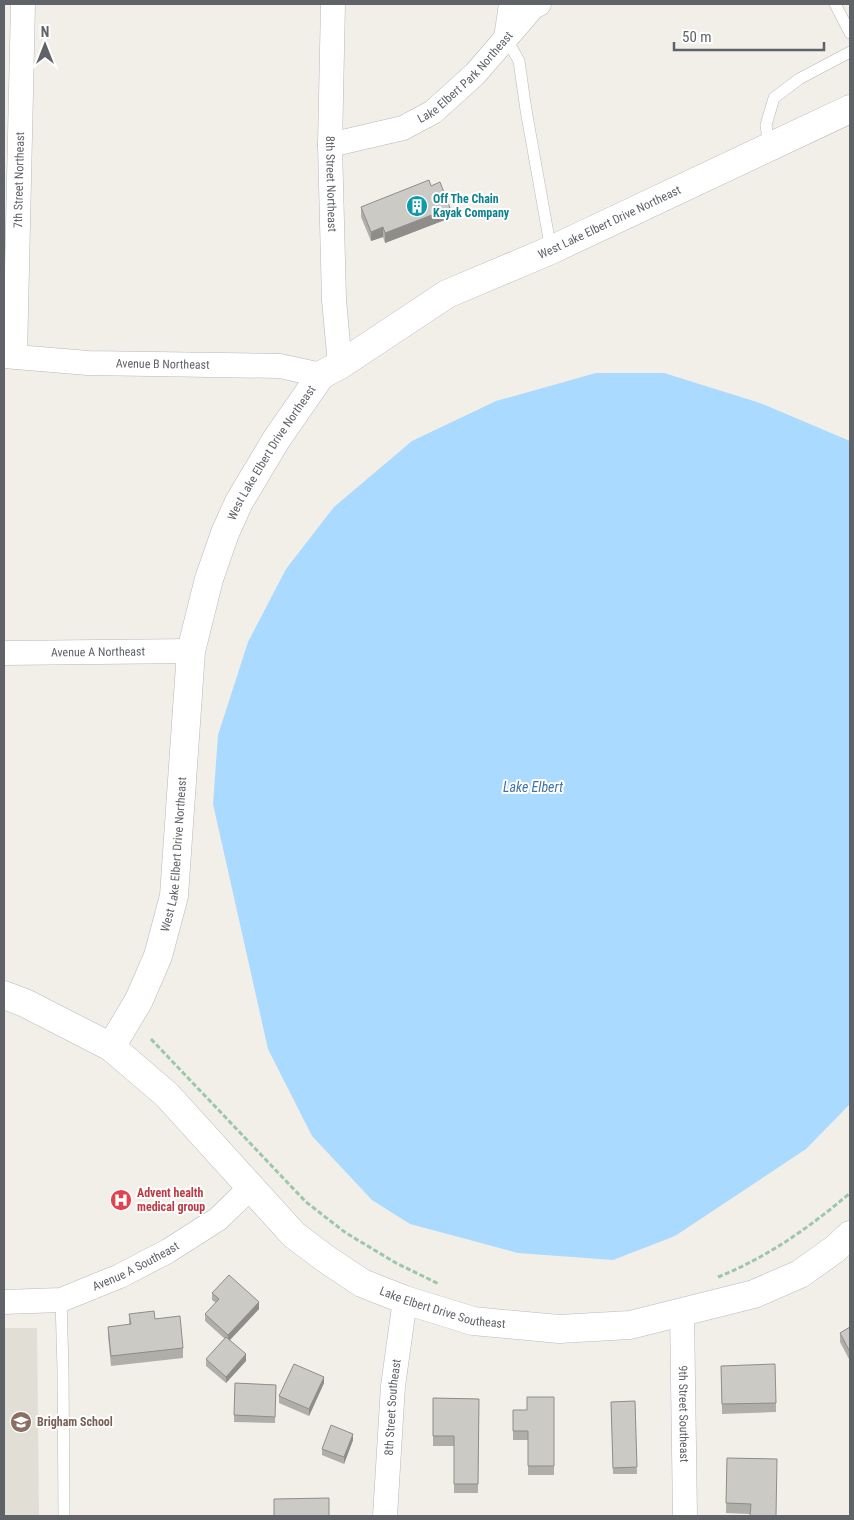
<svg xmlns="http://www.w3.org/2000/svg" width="854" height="1520" font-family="'Roboto Condensed',sans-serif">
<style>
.education{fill:#e1ded6}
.water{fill:#aadaff}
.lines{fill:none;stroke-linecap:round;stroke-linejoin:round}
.service-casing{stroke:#b5b8bc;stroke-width:12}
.minor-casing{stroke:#b5b8bc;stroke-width:25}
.tertiary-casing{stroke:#b5b8bc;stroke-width:29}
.secondary-casing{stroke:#b6babf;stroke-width:29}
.path{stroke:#9cc7a9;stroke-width:3;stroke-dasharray:5 2.5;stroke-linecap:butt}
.service{stroke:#fff;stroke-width:11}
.minor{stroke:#fff;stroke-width:24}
.tertiary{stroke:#fff;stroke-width:28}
.secondary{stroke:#fff;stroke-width:28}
.wall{fill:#afaea9}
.shaded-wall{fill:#8f8d8a}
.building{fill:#cccac5;stroke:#8f8d8a}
.labels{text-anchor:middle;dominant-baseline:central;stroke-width:4;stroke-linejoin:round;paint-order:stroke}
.street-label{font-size:12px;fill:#5f6368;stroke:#fff}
.culture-label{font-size:12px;font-weight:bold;fill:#0d838f;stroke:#fff;text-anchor:start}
.health-label{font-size:12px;font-weight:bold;fill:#be3a42;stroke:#fff;text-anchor:start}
.education-label{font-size:12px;font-weight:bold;fill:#785e54;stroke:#fff;text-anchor:start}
.water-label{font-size:14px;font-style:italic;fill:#4174aa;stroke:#fff}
</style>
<rect width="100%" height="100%" fill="#f1efe8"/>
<!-- education -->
<polygon class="education" points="4,1328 37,1328 39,1516 4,1516"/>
<!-- water -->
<polygon class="water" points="596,373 664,373 760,403 850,441 850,1104 806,1149 675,1236 613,1260 518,1253 410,1224 372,1200 312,1136 268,1049 213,804 218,735 248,642 286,569 334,507 412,441 496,401"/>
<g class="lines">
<!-- service casing -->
<g class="service-casing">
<g id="service">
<polyline points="835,4 850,33"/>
<polyline points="506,38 519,61 526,110 551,250"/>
<polyline points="769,147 766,125 774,98 799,79 850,52"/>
<polyline points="61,1300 63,1369 64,1516"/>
</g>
</g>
<!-- minor casing -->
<g class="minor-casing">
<g id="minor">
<path id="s1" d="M333 4 330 145 334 300 340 365"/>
<polyline points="506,38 511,4"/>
<path id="s2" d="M330 145 403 128 433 112 475 74 533 7 539 4"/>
<path id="s3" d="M4 356 88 363 280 366 321 375"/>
<path id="s4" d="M15 356 23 4"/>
<path id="s5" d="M4 653 191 651"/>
<path id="s6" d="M4 1302 61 1300 120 1276 168 1251 218 1219 250 1188"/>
<path id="s7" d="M682 1313 685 1516"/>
<path id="s8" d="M385 1516 393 1386 405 1300"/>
</g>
</g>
<!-- tertiary casing -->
<g class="tertiary-casing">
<g id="tertiary">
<path id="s9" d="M111 1047 139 1000 158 956 174 896 191 651 209 579 225 533 239 502 276 440 321 375 340 365 447 294 551 250 850 109"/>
</g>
</g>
<!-- secondary casing -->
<g class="secondary-casing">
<g id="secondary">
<path id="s10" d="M4 995 25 1003 111 1047 167 1095 294 1235 326 1259 362 1283 405 1300 473 1321 559 1329 630 1325 754 1294 800 1274 835 1249 850 1235"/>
</g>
</g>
<!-- path -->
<g class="path">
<polyline points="151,1039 306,1202 346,1233 396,1263 439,1284"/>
<path d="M718 1277C768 1257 810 1227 850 1193"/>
</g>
<!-- service -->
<use href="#service" class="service"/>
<!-- minor -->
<use href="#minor" class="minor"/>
<!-- tertiary -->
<use href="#tertiary" class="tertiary"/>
<!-- secondary -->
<use href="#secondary" class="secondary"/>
</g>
<!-- wall -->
<g class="wall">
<polygon points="431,186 450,218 385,243 383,237 371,241 361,217 361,207"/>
<polygon points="212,1293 259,1309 230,1340 246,1361 226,1383 206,1366 206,1359 225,1339 205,1321 205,1314 216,1303 212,1300"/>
<polygon points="129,1314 155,1319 183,1348 183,1358 111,1366 108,1336 108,1327 129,1325"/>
<polygon points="850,1327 850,1361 840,1342 840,1333"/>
<polygon points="721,1366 776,1403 776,1412 722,1414"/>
<polygon points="235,1383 276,1385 275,1423 234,1422"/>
<polygon points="324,1383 309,1416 279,1403 279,1396"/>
<polygon points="554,1397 554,1475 528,1475 528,1440 513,1440 513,1410 527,1410"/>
<polygon points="433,1398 479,1399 478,1493 454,1493 454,1446 433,1446"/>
<polygon points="635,1401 637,1474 613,1474 611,1402"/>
<polygon points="353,1440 344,1464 322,1455 322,1449"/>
<polygon points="727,1458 777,1459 750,1514 726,1513"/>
</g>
<!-- shaded-wall -->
<g class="shaded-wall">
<polygon points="450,208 450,218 385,243 385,233"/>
<polygon points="383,227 383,237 371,241 371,232"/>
<polygon points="259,1302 259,1309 228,1342 228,1335"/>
<polygon points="246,1354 246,1361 226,1383 226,1377"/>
<polygon points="324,1377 324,1383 309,1416 309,1409"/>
<polygon points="353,1434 353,1440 344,1464 344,1457"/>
</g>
<!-- building -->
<g class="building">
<polygon points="429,180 431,186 440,182 450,208 385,233 383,227 371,232 361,207"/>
<polygon points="229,1275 259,1302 228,1335 205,1314 219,1299 212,1293"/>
<polygon points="154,1311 155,1319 180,1316 183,1348 111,1356 108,1327 131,1324 129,1314"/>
<polygon points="850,1327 850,1352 840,1333"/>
<polygon points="226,1337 246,1354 226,1377 206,1359"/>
<polygon points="294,1364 324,1377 309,1409 279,1396"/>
<polygon points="775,1364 776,1403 722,1404 721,1366"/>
<polygon points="235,1383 276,1385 275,1417 234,1415"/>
<polygon points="527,1397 554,1397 554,1466 528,1466 528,1431 513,1431 513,1410 527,1410"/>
<polygon points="433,1398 479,1399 478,1484 454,1484 454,1436 433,1436"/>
<polygon points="635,1401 637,1467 613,1468 611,1402"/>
<polygon points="331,1425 353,1434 344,1457 322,1449"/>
<polygon points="727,1458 777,1459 776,1516 750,1516 751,1504 726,1503"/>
<polygon points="329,1498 329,1516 274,1516 274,1499"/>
</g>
<!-- icons -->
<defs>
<g id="building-disc" transform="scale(1.125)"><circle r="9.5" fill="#0f9aa8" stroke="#fff"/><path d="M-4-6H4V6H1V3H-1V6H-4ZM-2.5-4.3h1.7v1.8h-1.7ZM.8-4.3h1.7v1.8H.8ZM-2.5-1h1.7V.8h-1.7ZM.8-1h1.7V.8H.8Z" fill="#fff"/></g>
<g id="hospital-disc" transform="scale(1.125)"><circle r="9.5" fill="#e0444e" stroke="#fff"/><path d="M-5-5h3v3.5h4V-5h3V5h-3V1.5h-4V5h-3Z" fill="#fff"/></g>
<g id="school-disc" transform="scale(1.125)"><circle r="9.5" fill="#8d6e63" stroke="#fff"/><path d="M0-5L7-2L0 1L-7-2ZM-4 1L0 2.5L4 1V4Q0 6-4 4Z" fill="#fff"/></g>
</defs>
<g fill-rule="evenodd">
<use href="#building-disc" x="417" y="206"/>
<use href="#hospital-disc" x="121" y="1200"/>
<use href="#school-disc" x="21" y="1422"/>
</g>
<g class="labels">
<!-- street labels -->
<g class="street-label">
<text stroke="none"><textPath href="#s2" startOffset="156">Lake Elbert Park Northeast</textPath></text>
<text stroke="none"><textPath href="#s4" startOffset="176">7th Street Northeast</textPath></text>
<text stroke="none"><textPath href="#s1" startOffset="180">8th Street Northeast</textPath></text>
<text stroke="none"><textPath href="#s9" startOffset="1046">West Lake Elbert Drive Northeast</textPath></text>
<text stroke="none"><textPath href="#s3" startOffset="159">Avenue B Northeast</textPath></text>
<text stroke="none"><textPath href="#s9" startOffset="626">West Lake Elbert Drive Northeast</textPath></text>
<text stroke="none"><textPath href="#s5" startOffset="94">Avenue A Northeast</textPath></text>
<text stroke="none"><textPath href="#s9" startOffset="206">West Lake Elbert Drive Northeast</textPath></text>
<text stroke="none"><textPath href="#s6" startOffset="139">Avenue A Southeast</textPath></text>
<text stroke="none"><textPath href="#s10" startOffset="550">Lake Elbert Drive Southeast</textPath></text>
<text stroke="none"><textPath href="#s8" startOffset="109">8th Street Southeast</textPath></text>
<text stroke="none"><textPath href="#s7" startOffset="101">9th Street Southeast</textPath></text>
</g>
<!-- culture labels -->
<g class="culture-label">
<text x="433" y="199">Off The Chain<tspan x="433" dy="14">Kayak Company</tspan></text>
</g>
<!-- health labels -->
<g class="health-label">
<text x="137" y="1193">Advent health<tspan x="137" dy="14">medical group</tspan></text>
</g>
<!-- education labels -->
<g class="education-label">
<text x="37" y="1422">Brigham School</text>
</g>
<!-- water labels -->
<g class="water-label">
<text x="533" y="787">Lake Elbert</text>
</g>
</g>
<!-- border -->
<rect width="854" height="1520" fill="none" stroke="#5f6368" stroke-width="10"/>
<!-- north arrow -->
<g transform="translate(45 45)" stroke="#ffffff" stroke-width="4" paint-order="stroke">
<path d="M0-4L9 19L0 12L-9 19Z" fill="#5f6368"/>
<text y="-8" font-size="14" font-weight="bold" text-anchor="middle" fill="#5f6368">N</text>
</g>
<!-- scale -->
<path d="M674 42v8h150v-8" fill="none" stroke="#5f6368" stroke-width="2.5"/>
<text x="682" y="42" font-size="15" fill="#5f6368" stroke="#ffffff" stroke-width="4" paint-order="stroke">50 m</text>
</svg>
